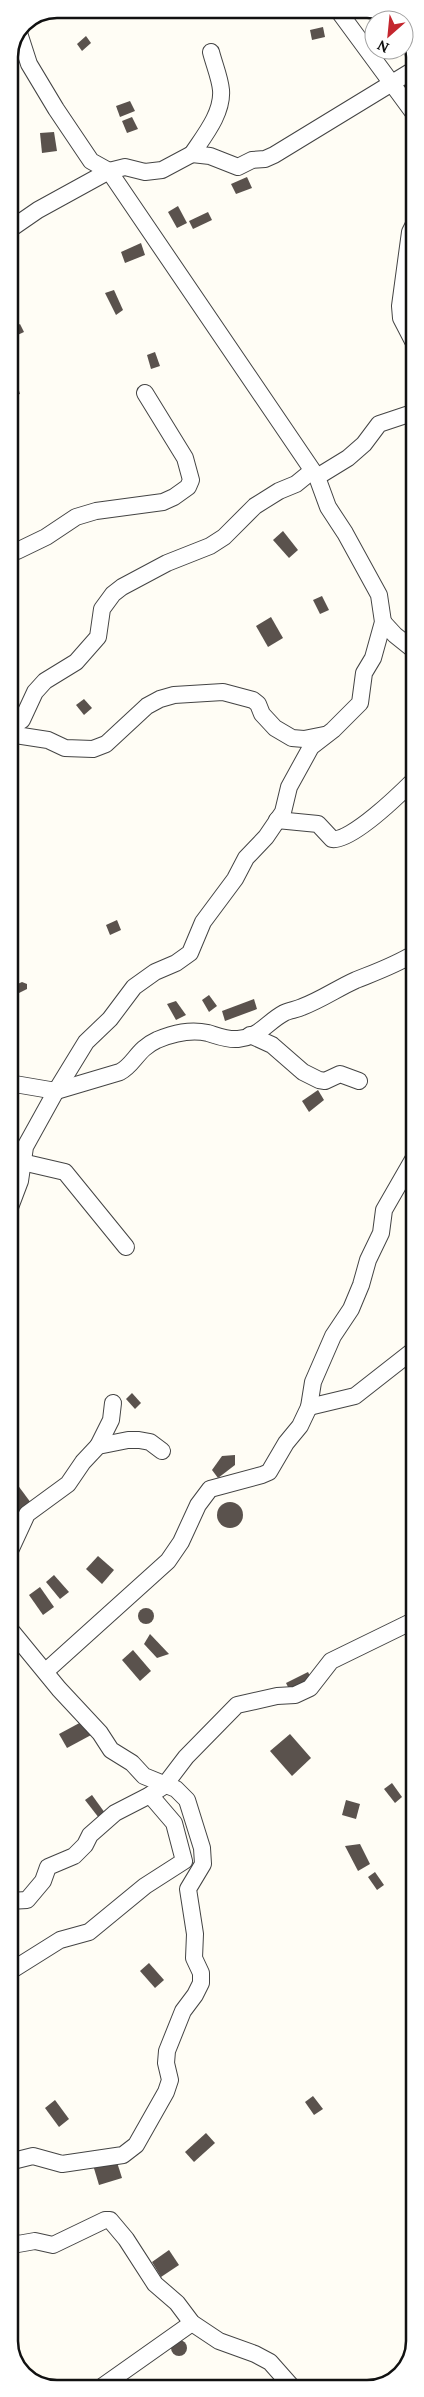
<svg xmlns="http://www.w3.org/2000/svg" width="424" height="2397" font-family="Lora,serif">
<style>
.building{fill:#5a524d}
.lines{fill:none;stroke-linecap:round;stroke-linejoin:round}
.street-casing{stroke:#444;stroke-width:18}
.street{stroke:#fff;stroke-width:16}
.rim{fill:none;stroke:#111;stroke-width:2.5}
</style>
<rect width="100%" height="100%" fill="#fffdf5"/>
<!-- building -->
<g class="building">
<polygon points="323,27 325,37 312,40 310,30"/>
<polygon points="86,36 91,43 82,51 77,44"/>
<polygon points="130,101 135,111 120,117 116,106"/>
<polygon points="132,117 138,129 127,133 122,121"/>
<polygon points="54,132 57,151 42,153 40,133"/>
<polygon points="247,177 252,188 236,194 231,184"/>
<polygon points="178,206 187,223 177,228 168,212"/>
<polygon points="208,212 212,220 193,229 189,221"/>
<polygon points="141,243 145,255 125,263 121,252"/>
<polygon points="114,290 123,310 116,315 105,293"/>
<polygon points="20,324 24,332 9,339 9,330"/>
<polygon points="155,352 160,366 151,369 147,355"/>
<polygon points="16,380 20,394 9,397 9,382"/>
<polygon points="283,531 298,550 289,558 273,540"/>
<polygon points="322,596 329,610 320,614 313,600"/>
<polygon points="271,617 283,638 268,647 256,626"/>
<polygon points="84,699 92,708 84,715 76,705"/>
<polygon points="117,920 121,930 110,935 106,925"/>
<polygon points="22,982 27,984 27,989 11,997 9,988"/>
<polygon points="209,995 217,1006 209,1012 202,1000"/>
<polygon points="254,999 257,1009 225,1021 222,1011"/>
<polygon points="176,1001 186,1015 176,1020 167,1004"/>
<polygon points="318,1090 324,1100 309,1112 302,1101"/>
<polygon points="132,1393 141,1403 135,1409 126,1399"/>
<polygon points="235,1455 235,1465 218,1478 212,1470 222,1456"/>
<polygon points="14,1480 31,1503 19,1512 9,1498 9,1484"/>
<circle cx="230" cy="1515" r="13"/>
<polygon points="98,1556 114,1570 102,1584 86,1569"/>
<polygon points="54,1575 69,1592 60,1599 46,1582"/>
<polygon points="40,1587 54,1607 43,1615 29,1595"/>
<circle cx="146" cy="1616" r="8"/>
<polygon points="150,1634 169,1654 157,1658 144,1644"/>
<polygon points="133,1650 151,1671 140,1681 122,1660"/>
<polygon points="308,1672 314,1684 292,1695 286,1683"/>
<polygon points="85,1720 93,1734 67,1748 59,1734"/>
<polygon points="290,1734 311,1758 292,1776 270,1751"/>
<polygon points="392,1783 402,1797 395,1803 384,1789"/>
<polygon points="92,1795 105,1813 99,1818 85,1800"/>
<polygon points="346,1800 360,1804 356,1819 342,1815"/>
<polygon points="360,1844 370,1864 358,1871 345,1846"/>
<polygon points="375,1872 384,1885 377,1890 368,1877"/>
<polygon points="12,1949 19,1962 9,1967 9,1950"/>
<polygon points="149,1963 164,1980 155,1988 140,1971"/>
<polygon points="313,2096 323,2109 314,2115 305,2102"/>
<polygon points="55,2100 69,2119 59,2127 45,2108"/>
<polygon points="206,2133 215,2143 194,2162 185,2152"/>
<polygon points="116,2159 122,2178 99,2185 93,2165"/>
<polygon points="169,2250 179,2265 161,2277 152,2262"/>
<circle cx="179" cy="2348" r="8"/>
<polygon points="236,2380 241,2388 223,2388"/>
</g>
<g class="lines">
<!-- street casing -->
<g class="street-casing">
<g id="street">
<polyline points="337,9 415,115"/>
<polyline points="19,33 29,64 56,109 91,161 109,171 317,477"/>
<path d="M211 52C214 64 220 78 221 90 223 113 204 136 192 154L210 156 238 167 252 160 265 159 274 155 415 69"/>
<polyline points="415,222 410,232 400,306 401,318 415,345"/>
<polyline points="9,230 38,210 109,171 125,167 145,172 162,170 192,154"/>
<polyline points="9,551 17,551 46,537 76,517 96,511 163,502 174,497 188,487 191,480 185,458 145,393"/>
<polyline points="383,622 395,635 415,651"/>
<polyline points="9,729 22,720 35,692 45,681 76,662 98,637 102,609 113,594 122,587 167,563 210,546 224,537 255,506 279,491 296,484 312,471"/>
<polyline points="9,734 48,740 65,748 93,749 106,744 147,706 160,699 174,695 223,692 253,700 258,704 262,714 275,728 292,738 304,739 324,735"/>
<path d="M277 820 318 824 332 839C350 843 401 793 415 779"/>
<polyline points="250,1035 272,1045 303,1072 319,1080 325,1081 340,1074 359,1081"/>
<path d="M9 1083 56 1091 120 1072C134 1065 137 1049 157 1040 174 1033 190 1029 208 1033 218 1036 227 1040 238 1039 260 1037 267 1022 284 1013 289 1010 296 1010 302 1007 321 1000 338 988 356 980 376 972 396 965 415 953"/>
<polyline points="22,1162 65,1172 126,1247"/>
<polyline points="9,1210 20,1181 25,1147 56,1091 86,1042 110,1019 134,987 155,972 176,963 190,953 203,922 235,879 246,858 266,837 283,812 289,787 311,747 333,730 360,703 364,673 373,658 383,622 379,595 345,533 328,507 317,477 348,458 364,444 379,424 415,412"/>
<polyline points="309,1407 355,1396 415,1349"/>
<polyline points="98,1446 111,1420 113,1403"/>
<polyline points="9,1553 27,1514 68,1484 83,1462 98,1446 128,1440 139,1440 150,1442 162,1451"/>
<polyline points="9,1628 59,1689 100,1733 111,1750 132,1763 144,1776 176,1789 187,1800 202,1848 203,1864 188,1889 195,1934 194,1958 201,1973 201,1983 195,1995 183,2011 167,2051 166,2063 170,2080 166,2092 136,2145 123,2155 62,2164 33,2156 9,2162"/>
<polyline points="46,1671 168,1561 181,1542 198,1505 210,1489 262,1475 269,1472 286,1443 300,1426 309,1407 313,1382 333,1336 351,1309 361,1285 368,1260 381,1233 384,1210 415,1156"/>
<polyline points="9,1901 27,1900 43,1881 48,1867 74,1856 85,1845 90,1835 115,1813 150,1795 164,1786 186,1757 237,1705 277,1696 295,1695 310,1688 331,1661 415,1620"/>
<polyline points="9,1972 60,1940 89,1932 145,1886 184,1861 174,1823 150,1795"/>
<polyline points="9,2239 18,2244 35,2241 53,2245 105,2220 110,2220 126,2239 155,2284 177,2303 192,2323 219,2341 255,2354 270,2362 293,2388"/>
<polyline points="100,2388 192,2323"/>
</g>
</g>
<!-- street -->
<use href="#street" class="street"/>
</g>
<!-- crop -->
<path d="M0 0H424V2397H0ZM57 18H367A39 39 0 0 1 406 57V2341A39 39 0 0 1 367 2380H57A39 39 0 0 1 18 2341V57A39 39 0 0 1 57 18Z" fill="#fff" fill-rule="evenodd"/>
<path class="rim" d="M57 18H367A39 39 0 0 1 406 57V2341A39 39 0 0 1 367 2380H57A39 39 0 0 1 18 2341V57A39 39 0 0 1 57 18Z"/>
<!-- north arrow -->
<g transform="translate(389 35) rotate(207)"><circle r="24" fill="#ffffff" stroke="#a0a0a0"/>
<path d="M0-4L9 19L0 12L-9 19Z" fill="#c4262e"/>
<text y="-8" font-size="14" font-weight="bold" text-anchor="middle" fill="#111111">N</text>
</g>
</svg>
